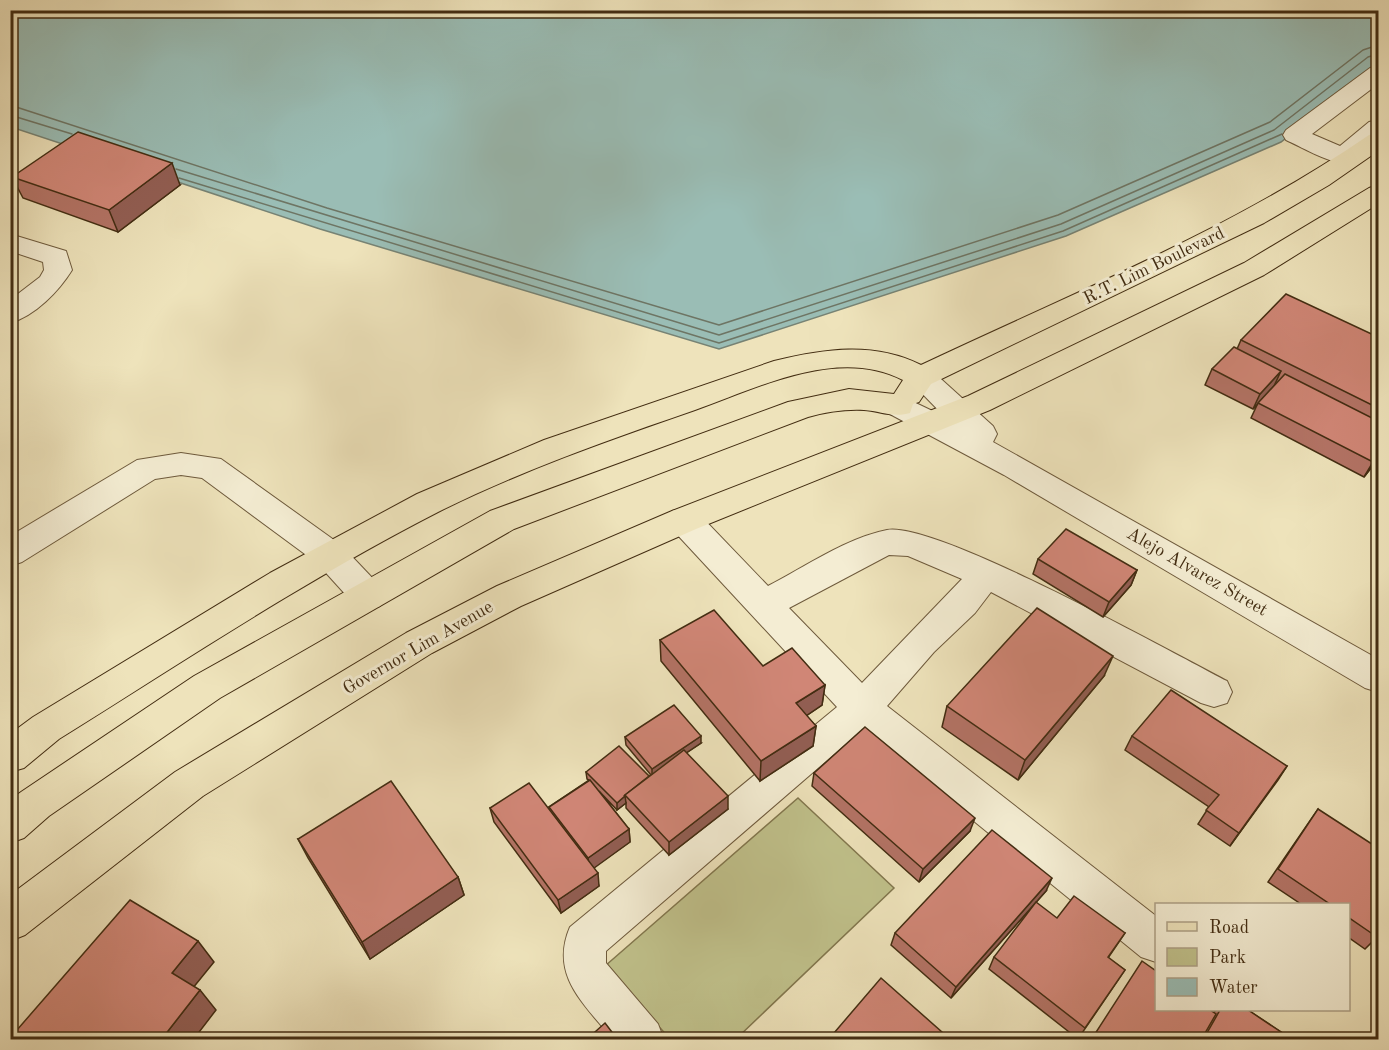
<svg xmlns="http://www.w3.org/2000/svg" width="1389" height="1050" font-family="'Old Standard TT',serif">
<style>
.green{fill:#c0c18b;stroke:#82774e;stroke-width:1.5}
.water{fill:#9abdb5;stroke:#778374;stroke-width:1.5}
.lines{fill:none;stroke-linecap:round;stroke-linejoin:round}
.shore{stroke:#6e7564;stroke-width:1.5}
.minor-casing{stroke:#6e5a3c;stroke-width:2}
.major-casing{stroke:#432d12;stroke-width:2}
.minor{fill:#f4edd3;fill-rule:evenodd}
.major{fill:#eee3bb;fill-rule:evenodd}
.wall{fill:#b37365;stroke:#432d12;stroke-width:1.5}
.shaded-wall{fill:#925e53;stroke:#432d12;stroke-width:1.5}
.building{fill:#d08676;stroke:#432d12;stroke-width:1.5}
.labels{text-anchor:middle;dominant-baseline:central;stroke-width:6;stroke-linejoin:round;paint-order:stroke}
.street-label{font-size:18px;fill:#432d12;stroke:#f4edd3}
</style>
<rect width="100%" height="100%" fill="#eee3bb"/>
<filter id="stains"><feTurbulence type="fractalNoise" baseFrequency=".00333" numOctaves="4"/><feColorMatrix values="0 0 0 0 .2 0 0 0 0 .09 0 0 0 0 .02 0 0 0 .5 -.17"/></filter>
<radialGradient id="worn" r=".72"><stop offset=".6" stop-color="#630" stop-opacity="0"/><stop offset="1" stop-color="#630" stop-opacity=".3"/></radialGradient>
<!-- green -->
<polygon class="green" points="798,798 894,888 736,1039 670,1039 605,966"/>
<!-- water -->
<polygon class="water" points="11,11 1378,11 1378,66 1281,142 1066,236 719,349 320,229 11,127"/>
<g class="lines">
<!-- shore -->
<g class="shore">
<polyline points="10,105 327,208 719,325 1058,215 1270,122 1363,50 1378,45"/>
<polyline points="10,115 72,134"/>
<polyline points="176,169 719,335 1061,224 1274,130 1368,57 1378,54"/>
<polyline points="179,178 719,343 1063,231 1282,134"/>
</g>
<!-- minor casing -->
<g class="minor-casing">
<g id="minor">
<path d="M1378 66V84L1312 134 1340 146 1369 122 1378 120V139C1370 146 1359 158 1348 162 1335 167 1300 146 1286 140L1283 135 1286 130 1370 68Z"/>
<path d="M10 234 66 251 72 270C59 291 35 316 10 323V300L40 277 44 270 43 262 10 251Z"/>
<polygon points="921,367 931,370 993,426 997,434 993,442 1378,659 1378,692 1365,688 1004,475 888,413 884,406 888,399 899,395 945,417 906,377 911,370"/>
<polygon points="181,453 221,459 341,545 380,586 385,596 380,606 368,610 356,606 317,563 202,478 181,475 155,479 22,562 10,566 10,536 137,460"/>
<path d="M684 508 696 511 768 586C805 567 846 538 887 530 936 521 1171 652 1227 681L1232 692 1227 703 1214 707 1201 703 991 592 975 613 934 652 887 706 1156 916V962L1141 957 862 730 606 951V963L658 1024 664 1040H613C585 1004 549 976 570 927L837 707 672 529 668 520 672 511ZM889 555 908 556 962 579 862 683 789 608Z"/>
</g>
</g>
<!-- major casing -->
<g class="major-casing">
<g id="major">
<path d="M1378 133V151L1329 185 1264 223 931 384 919 402 913 404 910 413C894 418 880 411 864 410 845 409 826 412 808 417L514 529 220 698 49 816 24 838 10 843V800L21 792 194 676 490 511 788 402 849 389 894 394 903 380C838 346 757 388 695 410 608 440 520 471 438 512 307 579 184 661 59 739L24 768 10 772V734L33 717 270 573 417 494 544 440 774 361C823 349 874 341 921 365 1073 293 1231 230 1369 135Z"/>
<polygon points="1378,185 1378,204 1264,275 990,410 696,529 521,606 432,653 203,796 25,935 10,941 10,895 175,772 406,633 497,586 672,511 968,396 1244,263 1369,188"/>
</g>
</g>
<!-- minor -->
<use href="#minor" class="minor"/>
<!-- major -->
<use href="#major" class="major"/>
</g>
<!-- wall -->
<g class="wall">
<polygon points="12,177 180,185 118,232 23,198"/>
<polygon points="1378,337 1378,459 1364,477 1251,418 1258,403 1253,409 1205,385 1212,369 1237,349 1241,340"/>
<polygon points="1038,559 1137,570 1131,585 1103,617 1033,574"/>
<polygon points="660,640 763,666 825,685 822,705 806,716 816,726 813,746 760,781 661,661"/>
<polygon points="1104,676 1018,780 942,727 947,706"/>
<polygon points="1132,736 1287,766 1230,846 1198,824 1209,807 1125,750"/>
<polygon points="625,737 701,743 686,753 728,809 669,855 626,808 626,803 617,810 599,791 629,829 630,842 593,868 599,886 561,913 494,822 490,808 549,810 549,807 589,780 587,779 586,772 649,776 651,775 626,745"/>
<polygon points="814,773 970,831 919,882 812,786"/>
<polygon points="1318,809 1377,937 1365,949 1348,937 1348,904 1301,904 1268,882"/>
<polygon points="298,839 458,877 464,895 370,959 308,858"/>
<polygon points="1046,891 951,998 891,945 895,933"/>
<polygon points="1057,918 1125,933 1108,958 1125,970 1078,1039 989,969 994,957"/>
<polygon points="1216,1010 1248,1010 1293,1040 1090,1040 1214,1012"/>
</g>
<!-- shaded-wall -->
<g class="shaded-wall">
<polygon points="172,163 180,185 118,232 109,210"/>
<polygon points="1281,371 1274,386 1253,409 1260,394"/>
<polygon points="1378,455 1378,459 1364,477 1373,462"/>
<polygon points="1137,570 1131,585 1103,617 1109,602"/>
<polygon points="1113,656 1104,676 1018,780 1025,760"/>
<polygon points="825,685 822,705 794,724 796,703"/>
<polygon points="816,726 813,746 760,781 761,761"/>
<polygon points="701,736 701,743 652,776 652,769"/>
<polygon points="1287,766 1278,780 1230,846 1239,833"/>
<polygon points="625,796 626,803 617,810 617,803"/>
<polygon points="728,796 728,809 669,855 669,842"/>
<polygon points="975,818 970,831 919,882 923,869"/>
<polygon points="629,829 630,842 590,871 588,858"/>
<polygon points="598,873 599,886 561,913 558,900"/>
<polygon points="458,877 464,895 370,959 362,942"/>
<polygon points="1052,878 1046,891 951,998 956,987"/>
<polygon points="198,941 214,962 188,994 172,973"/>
<polygon points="200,990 216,1010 193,1040 161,1040"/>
</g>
<!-- building -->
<g class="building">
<polygon points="78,132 172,163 109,210 12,177"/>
<polygon points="1286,294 1378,337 1378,408 1241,340"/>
<polygon points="1234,347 1281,371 1260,394 1212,369"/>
<polygon points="1285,374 1378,421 1378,455 1373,462 1258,403"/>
<polygon points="1066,529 1137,570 1109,602 1038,559"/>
<polygon points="1037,608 1113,656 1025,760 947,706"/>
<polygon points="714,610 763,666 792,648 825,685 796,703 816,726 761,761 660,640"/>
<polygon points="1171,690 1287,766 1239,833 1206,810 1219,795 1132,736"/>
<polygon points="674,705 701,736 652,769 625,737"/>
<polygon points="865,727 975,818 923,869 814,773"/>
<polygon points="619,746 649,776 625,795 626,795 617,803 586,772"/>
<polygon points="684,750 728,796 669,842 625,795"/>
<polygon points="590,780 629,829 588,858 549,807"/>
<polygon points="391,781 458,877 362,942 298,839"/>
<polygon points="529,783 598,873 558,900 490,808"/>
<polygon points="1318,809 1378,848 1378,935 1377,937 1348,917 1348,904 1330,904 1278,869"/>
<polygon points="992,830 1052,878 956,987 895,933"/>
<polygon points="1074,896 1125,933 1108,957 1125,970 1085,1028 994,957 1036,902 1057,918"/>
<polygon points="130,900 198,941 172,973 200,990 161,1040 10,1040 10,1038"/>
<polygon points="1142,961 1156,971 1156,1010 1210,1010 1216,1014 1201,1040 1091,1040"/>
<polygon points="881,978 951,1040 828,1040"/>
<polygon points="1220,1010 1248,1010 1293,1040 1203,1040"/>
<polygon points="605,1023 618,1040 586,1040"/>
</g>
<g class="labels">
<!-- street labels -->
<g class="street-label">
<text transform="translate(1154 266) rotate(-26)">R.T. Lim Boulevard</text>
<text transform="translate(1197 572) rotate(30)">Alejo Alvarez Street</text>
<text transform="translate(418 648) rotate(-30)">Governor Lim Avenue</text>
</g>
</g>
<!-- margin -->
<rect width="1389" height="1050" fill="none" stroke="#eee3bb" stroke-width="36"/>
<rect x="12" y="12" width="1365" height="1026" fill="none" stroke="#432d12" stroke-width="3"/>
<rect x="18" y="18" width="1353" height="1014" fill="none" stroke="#432d12" stroke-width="1.5"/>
<!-- legend -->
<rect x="1155" y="903" width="195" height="108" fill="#f4edd3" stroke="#ada086" stroke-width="1.5"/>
<rect x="1167" y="922" width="30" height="9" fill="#eee3bb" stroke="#ada086" stroke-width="1.5"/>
<text x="1209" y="933" font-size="18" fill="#432d12">Road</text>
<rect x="1167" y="948" width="30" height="18" fill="#c0c18b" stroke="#ada086" stroke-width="1.5"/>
<text x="1209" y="963" font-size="18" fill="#432d12">Park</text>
<rect x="1167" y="978" width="30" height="18" fill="#9abdb5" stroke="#ada086" stroke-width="1.5"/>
<text x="1209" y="993" font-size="18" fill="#432d12">Water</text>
<rect width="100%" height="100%" filter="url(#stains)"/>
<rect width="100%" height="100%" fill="url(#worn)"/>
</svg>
